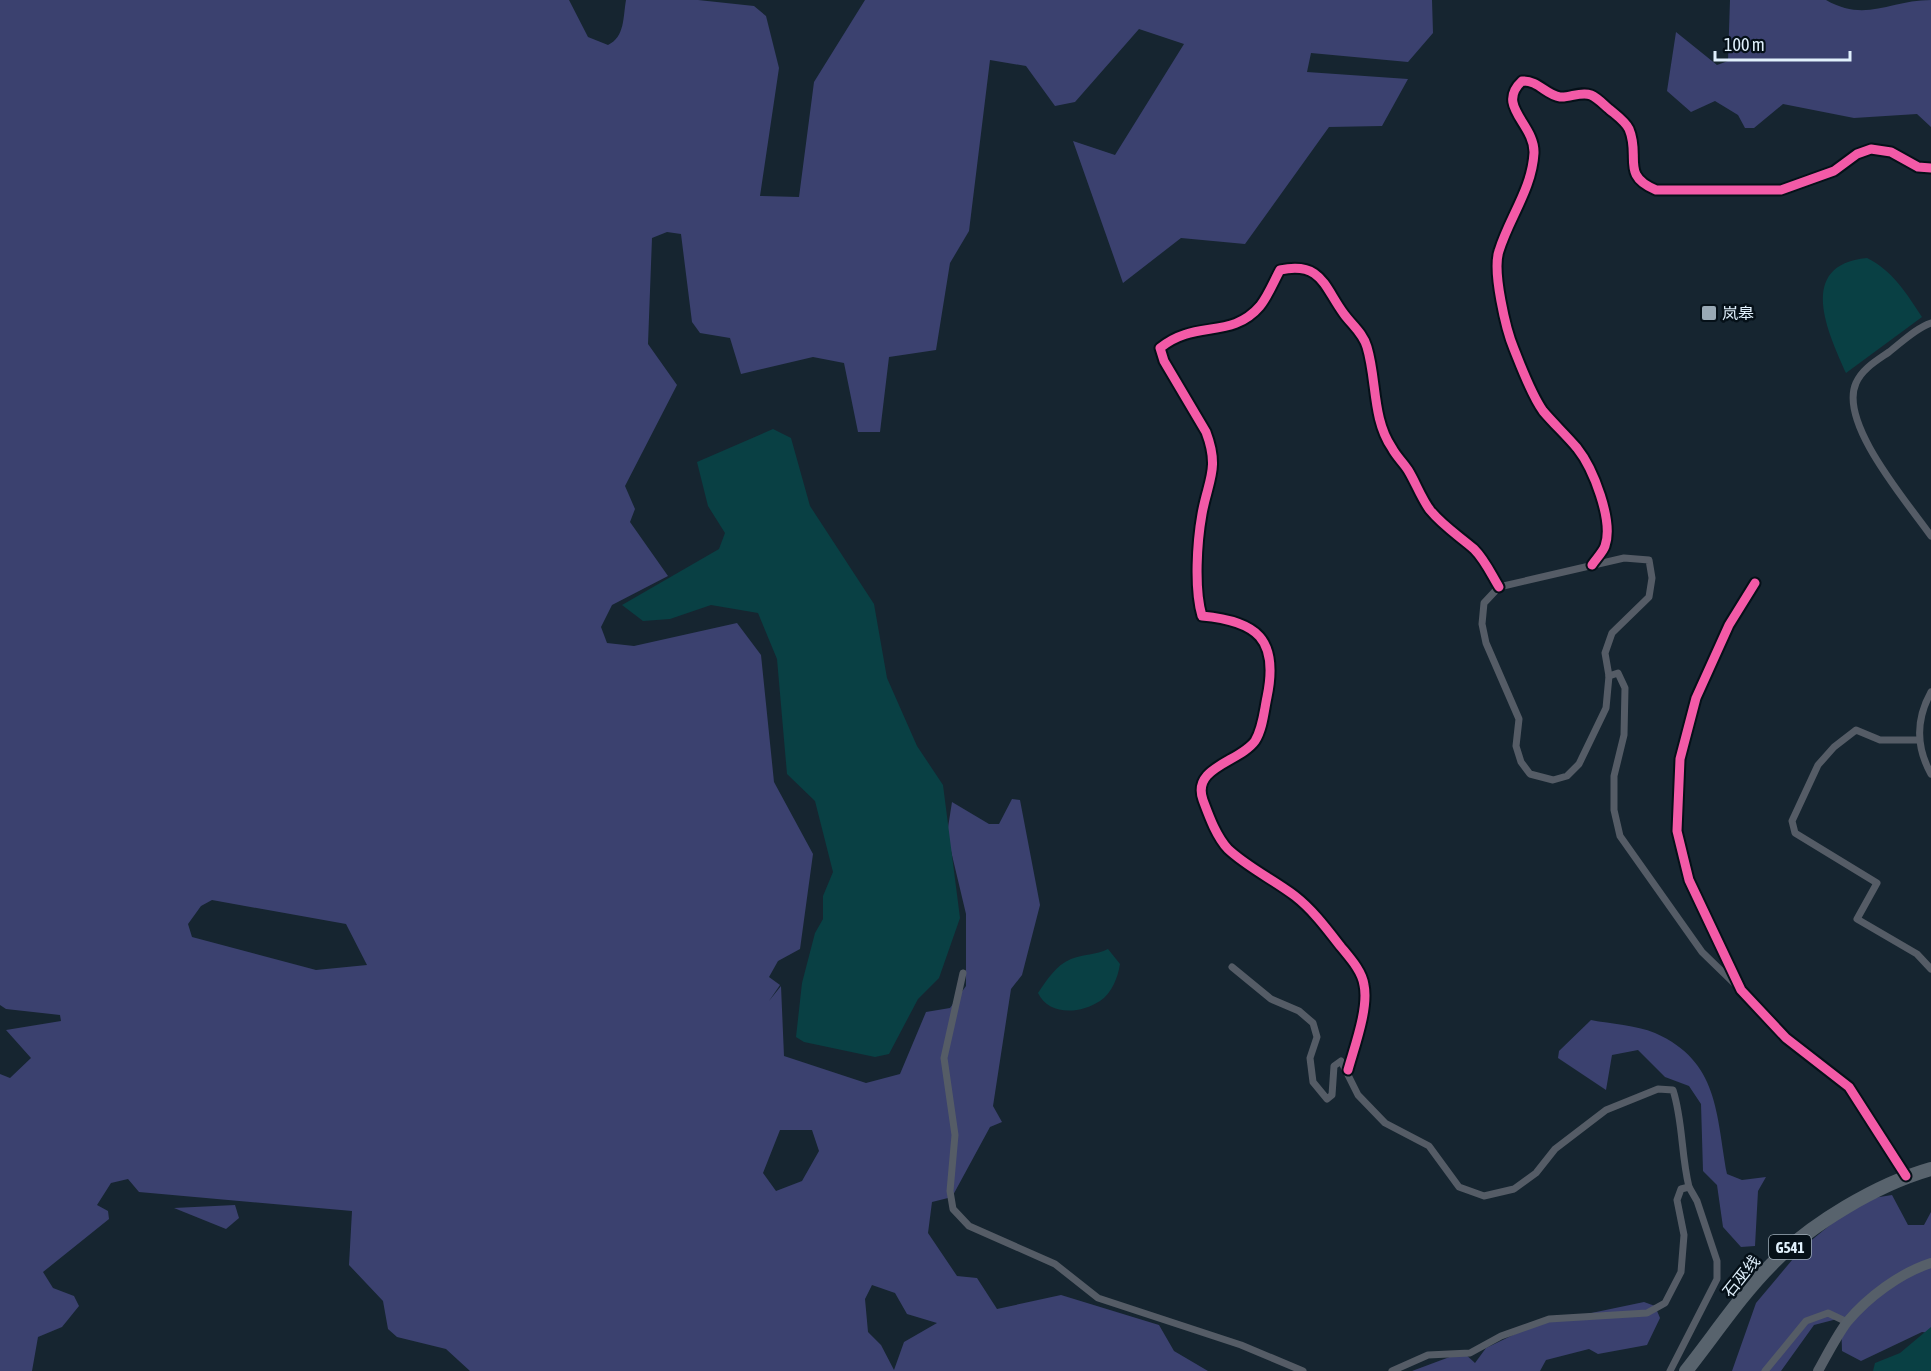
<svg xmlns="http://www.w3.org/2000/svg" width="1931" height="1371" font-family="'Asap Condensed','Noto Sans SC',sans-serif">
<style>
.green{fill:#3b416f;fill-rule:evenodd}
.water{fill:#094044}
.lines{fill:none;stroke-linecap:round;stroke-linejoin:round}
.street{stroke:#555c66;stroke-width:7}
.secondary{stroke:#565f69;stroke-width:10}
.highway{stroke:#58636d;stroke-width:14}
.cycleway-casing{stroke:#051018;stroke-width:13}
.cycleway{stroke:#f35aa7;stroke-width:9}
.poi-dot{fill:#99a9b5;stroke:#051018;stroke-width:2}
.labels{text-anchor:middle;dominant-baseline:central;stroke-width:5;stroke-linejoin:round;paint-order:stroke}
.shield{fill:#051018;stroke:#9eadb8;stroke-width:1.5}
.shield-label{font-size:15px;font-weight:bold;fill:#e0f0fc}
.poi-label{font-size:16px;fill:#e0f0fc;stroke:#051018;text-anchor:start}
.street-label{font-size:16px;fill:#e0f0fc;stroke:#051018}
</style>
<rect width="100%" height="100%" fill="#162530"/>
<!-- green -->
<g class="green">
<path d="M0 0H569L588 37 608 45C625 37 623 17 626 0H698L754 6 766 16 779 68 760 196 799 197 814 82 865 0H1432L1433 33 1408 62 1311 53 1307 72 1408 79 1382 126 1329 127 1245 244 1181 238 1123 283 1073 141 1115 155 1184 44 1139 29 1075 102 1055 106 1026 66 990 60 969 231 950 263 936 350 889 357 880 432H858L844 363 813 357 741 374 730 338 700 333 692 322 681 234 667 232 652 238 648 344 677 385 625 486 635 509 630 522 668 576 612 605 601 627 607 643 634 646 737 623 761 655 774 782 813 854 800 949 778 961 769 977 780 985 769 1001 781 986 784 1056 866 1083 900 1074 926 1012 950 1008 966 986V914L947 834 952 802 989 824H999L1012 799 1020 800 1040 905 1022 975 1011 989 993 1106 1002 1122 990 1127 952 1197 932 1202 928 1233 957 1276 977 1278 997 1309 1061 1295 1159 1325 1174 1351 1208 1371H470L446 1349 397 1337 388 1329 383 1301 349 1265 352 1211 139 1192 128 1179 111 1183 97 1205 108 1211 109 1219 43 1272 53 1288 74 1296 79 1306 62 1327 38 1337 32 1371H0V1074L10 1078 31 1058 6 1030 61 1021 60 1015 6 1009 0 1005ZM212 900 346 924 367 965 316 970 192 937 188 924 201 906ZM780 1130H812L819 1151 802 1181 776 1191 763 1173ZM872 1285 895 1293 907 1314 937 1323 904 1342 894 1370 881 1345 868 1332 865 1299Z"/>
<path d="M1730 0H1826C1866 23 1890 0 1931 0V127L1917 114 1854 118 1783 104 1754 128H1745L1738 115 1715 101 1691 112 1667 91 1676 32 1717 65 1728 61Z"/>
<path d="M1591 1020C1611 1024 1636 1025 1655 1033 1719 1061 1716 1114 1727 1174L1742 1180 1766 1177 1758 1191 1755 1246 1741 1247 1723 1227 1717 1185 1703 1171 1701 1104 1689 1086 1665 1077 1638 1050 1612 1055 1606 1090 1558 1058 1559 1051Z"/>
<polygon points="1892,1195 1908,1225 1924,1225 1931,1212 1931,1333 1922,1332 1861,1361 1842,1351 1841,1318 1814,1325 1781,1371 1732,1371 1756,1303 1803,1247 1861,1200"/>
<polygon points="235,1205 239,1218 226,1229 174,1208"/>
<polygon points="1644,1302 1655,1306 1660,1318 1647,1345 1598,1354 1589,1349 1546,1360 1540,1371 1412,1371 1463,1352 1475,1363 1486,1348 1534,1325"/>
</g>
<!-- water -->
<g class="water">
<path d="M1867 258C1893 271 1907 294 1922 317L1846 373C1829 334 1795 265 1867 258Z"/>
<polygon points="773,429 791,438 810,506 874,604 887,678 917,746 943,785 960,918 939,978 918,999 889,1054 875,1057 804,1042 796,1037 802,983 815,933 823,919 823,896 833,872 815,801 787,774 777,659 758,613 711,605 670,619 643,621 622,605 719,549 725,533 708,506 697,462"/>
<path d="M1108 949 1120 964C1118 977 1112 993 1100 1001 1080 1014 1049 1016 1038 993 1047 980 1056 965 1071 959 1083 954 1096 955 1108 949Z"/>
<polygon points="1931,1327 1931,1371 1873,1371 1875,1363 1900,1353"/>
</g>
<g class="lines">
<!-- street -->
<g class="street">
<path d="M1931 323C1916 328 1902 342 1889 352 1876 361 1862 369 1856 383 1838 423 1908 503 1931 536"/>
<polygon points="1624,558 1649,560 1652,578 1649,597 1612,633 1605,653 1609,676 1606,708 1579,764 1567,776 1553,780 1530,774 1521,762 1516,746 1519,719 1486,643 1482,624 1484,603 1499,587"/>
<path d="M1592 565C1596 559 1603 552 1605 546 1614 521 1593 468 1577 448 1566 435 1554 424 1543 411 1531 394 1522 369 1514 349 1506 330 1492 271 1499 251 1509 218 1532 189 1534 153 1535 124 1495 106 1522 81 1538 80 1546 95 1560 97 1570 98 1581 91 1591 95 1598 98 1604 105 1609 109 1616 115 1625 121 1629 129 1641 157 1620 175 1656 190H1781L1834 171 1857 154 1871 149 1891 152 1918 167 1931 168"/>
<polyline points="1755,583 1729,625 1696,698 1680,759 1677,831 1689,880 1741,990 1786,1038 1849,1087 1906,1176"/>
<polyline points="1609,676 1618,673 1625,688 1624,735 1614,776 1614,810 1620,836 1702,952 1738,987"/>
<path d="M1931 692C1916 719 1916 747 1931 774"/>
<polyline points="1919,740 1880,740 1856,730 1834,747 1818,765 1792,821 1795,833 1877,883 1857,919 1917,954 1931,969"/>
<path d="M1232 967 1271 999 1299 1011 1313 1023 1317 1037 1310 1058 1313 1082 1327 1099 1332 1095 1334 1066 1341 1061 1358 1095 1385 1123 1429 1146 1459 1187 1484 1196 1514 1189 1536 1173 1555 1149 1606 1110 1658 1089 1673 1090C1683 1121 1681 1155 1689 1187"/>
<polyline points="963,973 944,1058 955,1135 950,1191 953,1209 969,1226 1055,1264 1098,1298 1241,1345 1303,1371"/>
<path d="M1348 1070C1354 1048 1369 1008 1364 985 1362 971 1350 958 1341 947 1327 929 1313 910 1295 896 1274 880 1247 867 1228 849 1216 836 1209 816 1203 800 1191 767 1240 762 1255 741 1263 728 1264 711 1267 697 1279 639 1257 621 1202 616 1194 589 1197 542 1202 514 1208 480 1220 469 1206 432L1164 361 1160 348C1195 319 1231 340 1260 306 1268 296 1274 281 1280 270 1322 261 1324 287 1344 314 1352 325 1363 333 1367 347 1377 380 1372 419 1392 448 1396 456 1403 462 1408 470 1416 483 1421 498 1430 510 1443 526 1459 536 1474 549 1485 560 1491 574 1499 587"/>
<polyline points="1392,1371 1428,1355 1470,1353 1501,1336 1549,1319 1647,1313 1665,1303 1681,1272 1684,1235 1677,1200 1681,1189 1689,1187 1697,1201 1717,1261 1717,1279 1670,1371"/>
<polyline points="1765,1371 1806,1321 1828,1313 1847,1322"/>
</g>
<!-- secondary -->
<path class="secondary" d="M1818 1371C1827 1355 1836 1337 1847 1322 1868 1297 1900 1273 1931 1263"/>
<!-- highway -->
<path class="highway" d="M1686 1371C1714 1336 1740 1296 1772 1264 1810 1224 1878 1184 1931 1169"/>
<!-- cycleway casing -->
<g class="cycleway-casing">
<g id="cycleway">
<path d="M1592 565C1596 559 1603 552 1605 546 1614 521 1593 468 1577 448 1566 435 1554 424 1543 411 1531 394 1522 369 1514 349 1506 330 1492 271 1499 251 1509 218 1532 189 1534 153 1535 124 1495 106 1522 81 1538 80 1546 95 1560 97 1570 98 1581 91 1591 95 1598 98 1604 105 1609 109 1616 115 1625 121 1629 129 1641 157 1620 175 1656 190H1781L1834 171 1857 154 1871 149 1891 152 1918 167 1931 168"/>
<polyline points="1755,583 1729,625 1696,698 1680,759 1677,831 1689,880 1741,990 1786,1038 1849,1087 1906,1176"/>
<path d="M1348 1070C1354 1048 1369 1008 1364 985 1362 971 1350 958 1341 947 1327 929 1313 910 1295 896 1274 880 1247 867 1228 849 1216 836 1209 816 1203 800 1191 767 1240 762 1255 741 1263 728 1264 711 1267 697 1279 639 1257 621 1202 616 1194 589 1197 542 1202 514 1208 480 1220 469 1206 432L1164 361 1160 348C1195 319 1231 340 1260 306 1268 296 1274 281 1280 270 1322 261 1324 287 1344 314 1352 325 1363 333 1367 347 1377 380 1372 419 1392 448 1396 456 1403 462 1408 470 1416 483 1421 498 1430 510 1443 526 1459 536 1474 549 1485 560 1491 574 1499 587"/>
</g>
</g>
<!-- cycleway -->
<use href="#cycleway" class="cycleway"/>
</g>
<!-- markers -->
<rect class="poi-dot" x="1701" y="305" width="16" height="16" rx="3"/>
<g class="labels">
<!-- shield labels -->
<rect class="shield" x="1769" y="1235" width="42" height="24" rx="4.5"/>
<g class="shield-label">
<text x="1790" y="1247">G541</text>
</g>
<!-- poi labels -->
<g class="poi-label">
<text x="1722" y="313">岚皋</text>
</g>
<!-- street labels -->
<g class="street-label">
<text transform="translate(1741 1276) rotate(-51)">石巫线</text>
</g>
</g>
<!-- scale -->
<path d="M1715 51v9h135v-9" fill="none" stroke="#e0f0fc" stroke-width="3"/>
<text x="1724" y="51" font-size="18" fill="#e0f0fc" stroke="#051018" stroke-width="4.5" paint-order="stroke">100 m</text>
</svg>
